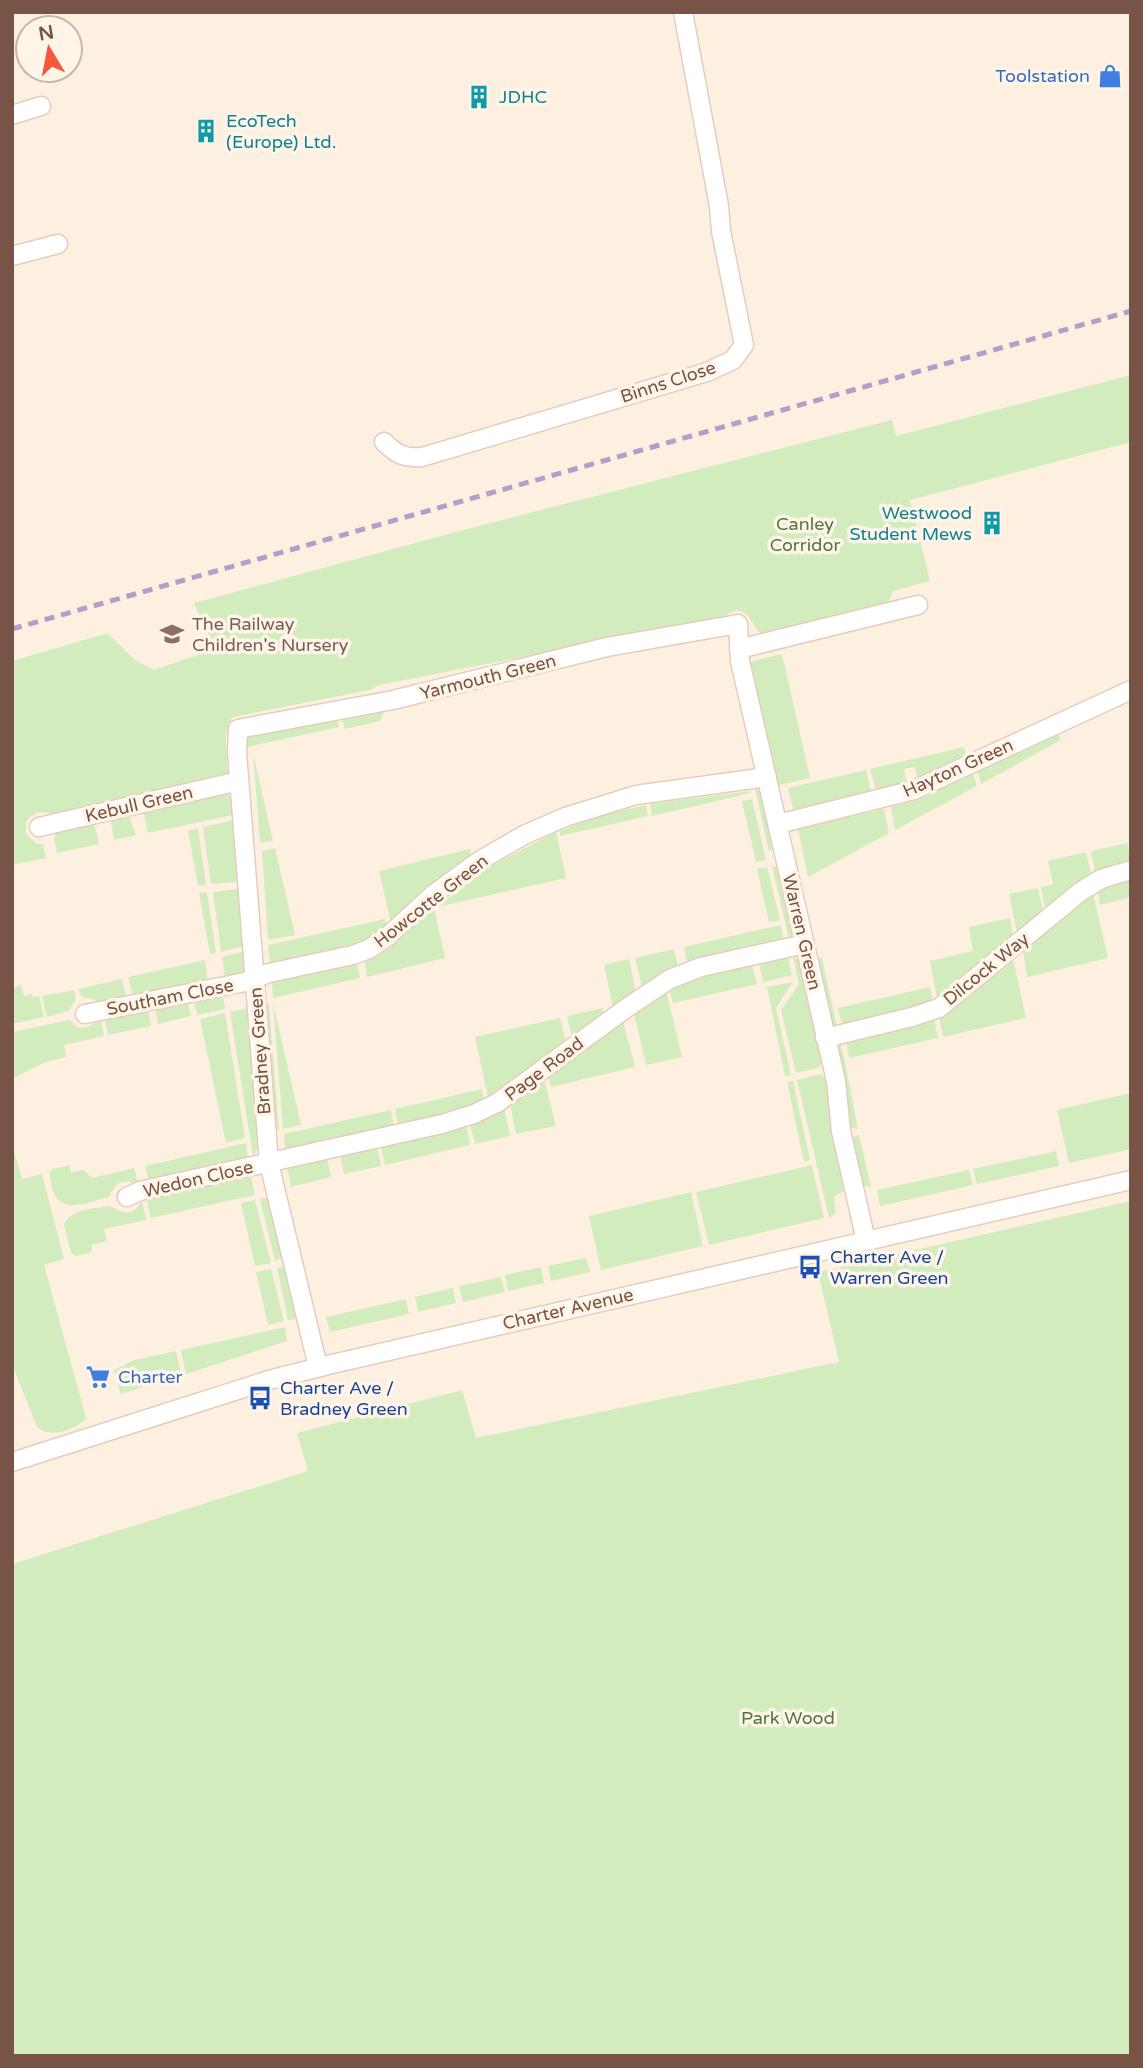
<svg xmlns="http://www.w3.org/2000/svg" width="1143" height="2068" font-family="'Varela Round',sans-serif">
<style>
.green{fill:#d3ecbd}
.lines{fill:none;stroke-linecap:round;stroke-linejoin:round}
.minor-casing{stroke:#e5cdbe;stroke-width:21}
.minor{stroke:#fff;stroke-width:18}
.rail{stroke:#b29ec8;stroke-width:5;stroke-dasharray:10 7;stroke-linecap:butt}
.labels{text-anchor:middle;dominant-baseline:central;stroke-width:7;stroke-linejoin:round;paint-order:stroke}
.shop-label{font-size:18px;fill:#366cbe;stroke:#fff4e8;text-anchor:end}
.culture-label{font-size:18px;fill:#0d838f;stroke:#fff4e8;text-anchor:start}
.street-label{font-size:18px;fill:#775445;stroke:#fff4e8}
.park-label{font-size:18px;fill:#50783a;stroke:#fff4e8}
.education-label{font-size:18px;fill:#785e54;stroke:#fff4e8;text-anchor:start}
.transit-label{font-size:18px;fill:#164399;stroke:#fff4e8;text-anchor:start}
</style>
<rect width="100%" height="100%" fill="#fef0e0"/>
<!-- green -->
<g class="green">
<path d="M1131 375V442L910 500 930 581 893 591 889 601 865 611 771 636 761 634C749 622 746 599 723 618L379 685 370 690 233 717C221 730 228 758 228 775L51 814C40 810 33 813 26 822V834L37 844H43L46 858 12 865V661L108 633 135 660 154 670 215 649 194 603 463 530 892 420 896 436Z"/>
<polygon points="782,654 810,778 776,786 749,662"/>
<polygon points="378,709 384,712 380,721 345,729 341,715"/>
<polygon points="336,716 339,727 243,748 244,740 249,735"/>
<polygon points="1058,734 1061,740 981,784 978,772"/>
<polygon points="964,747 967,759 918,781 915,767 904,769 907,786 877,794 870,769"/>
<polygon points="253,753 273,841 260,843"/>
<polygon points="866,770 872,795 794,813 788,788"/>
<polygon points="973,774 977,786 895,830 891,807 918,800"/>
<polygon points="755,788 761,791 762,795 774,847 769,852"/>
<polygon points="750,791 751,793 652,816 650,804"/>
<polygon points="225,792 233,799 233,815 148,833 143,809"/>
<polygon points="752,799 766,860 756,862 742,801"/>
<polygon points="646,805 648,816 560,836 560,831 597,816"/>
<polygon points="884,809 889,833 808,877 798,829"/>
<polygon points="127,811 136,835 114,840 110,815"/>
<polygon points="93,819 99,844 57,853 54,839 57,831"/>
<polygon points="234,820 239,879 236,882 211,884 203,827"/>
<polygon points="198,828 206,885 198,886 188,831"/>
<polygon points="556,832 566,878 437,907 489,867"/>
<polygon points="1127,843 1131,861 1114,864 1095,872 1091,851"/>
<polygon points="275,848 295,935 268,940 262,851"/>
<polygon points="470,849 471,856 437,881 391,923 379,871"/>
<polygon points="1086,852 1091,874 1045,909 1041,887 1053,884 1048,861"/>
<polygon points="772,866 779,868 794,932 789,939"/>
<polygon points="767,867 780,920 769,922 757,869"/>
<polygon points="1131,879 1131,897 1100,905 1098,891"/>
<polygon points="1038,888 1043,911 1017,932 1009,894"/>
<polygon points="237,889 241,892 245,946 221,952 213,892"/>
<polygon points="207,892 216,953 210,954 199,893"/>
<polygon points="1093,894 1108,958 1027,977 1023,951"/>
<polygon points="434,907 445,958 367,977 365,962 390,948"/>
<polygon points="1010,918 1013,936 937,998 930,961 973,951 969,927"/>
<polygon points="385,919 387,927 364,943 270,964 268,945"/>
<polygon points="781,925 784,941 687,963 684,947"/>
<polygon points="674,949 678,967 642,987 635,958"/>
<polygon points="245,951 246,971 239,975 225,978 222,957"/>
<polygon points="788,956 792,975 763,982 759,963"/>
<polygon points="793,956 801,962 824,1060 818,1068 796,1073 781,1010 799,984"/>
<polygon points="822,958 837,1027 831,1024 816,959"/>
<polygon points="1013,958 1026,1018 943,1037 939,1016 971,995"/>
<polygon points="629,959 636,992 613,1008 604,965"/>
<polygon points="205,960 208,982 136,997 133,995 128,977"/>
<polygon points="357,964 360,978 273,998 272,983"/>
<polygon points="752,965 757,984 673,1003 669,988 705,974"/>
<polygon points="122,979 126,996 125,1000 101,1004 93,999 82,997 78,989"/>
<polygon points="793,982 776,1008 791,1075 785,1076 767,987"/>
<polygon points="21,985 24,996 32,994 33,998 39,996 44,1017 12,1024 12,988"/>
<polygon points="930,987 933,1001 925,1004 842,1025 838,1008"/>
<polygon points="74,990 76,999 69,1011 47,1017 42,996"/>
<polygon points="666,990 682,1057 646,1065 634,1013"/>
<polygon points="223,994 225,1009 197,1015 194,1002 196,999"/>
<polygon points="184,1002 188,1004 191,1016 158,1024 155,1010 158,1008"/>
<polygon points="273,1003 301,1125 283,1129"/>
<polygon points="269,1004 279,1130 275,1131 265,1005"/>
<polygon points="250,1008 260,1145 253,1156 230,1012"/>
<polygon points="603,1008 604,1015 572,1038 567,1016"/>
<polygon points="148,1010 151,1026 108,1035 105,1020"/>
<polygon points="225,1013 245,1138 226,1143 200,1019"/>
<polygon points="560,1018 566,1042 488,1098 475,1037"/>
<polygon points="934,1019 938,1038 849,1058 846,1041"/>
<path d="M70 1020C81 1034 89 1026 101 1020L104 1036 64 1045 66 1057 43 1063 12 1079V1032Z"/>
<polygon points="623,1021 635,1067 551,1087 548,1075"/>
<polygon points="841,1042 858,1129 848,1127 837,1049"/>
<polygon points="821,1074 828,1081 845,1190 834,1197 836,1213 829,1218 797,1080"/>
<polygon points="544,1078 556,1126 516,1134 510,1103"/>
<polygon points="793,1081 810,1160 804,1162 787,1082"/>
<polygon points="482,1089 484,1100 467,1109 398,1126 395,1109"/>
<polygon points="1131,1093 1131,1149 1069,1163 1057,1110"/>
<polygon points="504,1107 510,1136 475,1144 470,1125"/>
<polygon points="391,1110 394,1127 285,1151 284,1134"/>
<polygon points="466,1126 470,1145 385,1165 381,1146"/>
<polygon points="859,1135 871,1187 860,1185 850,1138"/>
<polygon points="246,1143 248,1159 149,1181 145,1166"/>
<path d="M12 1144 22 1179 42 1174 64 1259 44 1265 86 1418C76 1430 49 1439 37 1427L12 1364Z"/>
<polygon points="377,1147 381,1166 344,1174 340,1155"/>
<polygon points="1056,1151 1059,1166 977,1184 973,1169"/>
<polygon points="327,1158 331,1177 291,1187 287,1167"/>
<path d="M70 1165 71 1172 84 1170 92 1178 134 1168 138 1183C119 1181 118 1180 109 1197 93 1201 63 1214 55 1195 51 1189 51 1180 49 1172L52 1169Z"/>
<polygon points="812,1165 824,1218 709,1245 696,1192"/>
<polygon points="969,1170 973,1185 880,1206 877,1190"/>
<polygon points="250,1173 255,1195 151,1218 146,1197"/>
<polygon points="691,1192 703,1246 601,1270 589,1216"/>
<polygon points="270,1197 283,1257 275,1261 260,1199"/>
<polygon points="255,1200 271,1263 255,1266 241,1203"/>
<path d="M142 1201 146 1220 104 1229 107 1241 91 1245 92 1252 76 1256 71 1253 64 1225C72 1208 93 1209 109 1206 124 1212 130 1219 142 1201Z"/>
<polygon points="1131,1201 1131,2056 12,2056 12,1564 308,1471 297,1433 462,1390 476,1438 839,1362 818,1272"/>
<polygon points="586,1258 590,1272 551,1281 548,1266"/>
<polygon points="286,1267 296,1315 295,1319 288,1320 277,1268"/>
<polygon points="541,1267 544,1283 508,1291 505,1275"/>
<polygon points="271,1269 284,1321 268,1325 256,1272"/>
<polygon points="501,1277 505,1292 463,1302 459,1286"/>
<polygon points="453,1288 456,1303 418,1312 415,1297"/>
<polygon points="406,1299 409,1314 330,1332 326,1317"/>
<polygon points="285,1327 287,1341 186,1374 181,1350"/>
<polygon points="176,1351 181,1375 121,1394 114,1370 134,1360"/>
</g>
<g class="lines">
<!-- minor casing -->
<g class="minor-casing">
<g id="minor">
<polyline points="12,115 41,106"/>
<polyline points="12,256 58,244"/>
<path d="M384 442C397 455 404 458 422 457L707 372 733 360 744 345 721 231 719 206 683 12"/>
<polyline points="739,649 918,605"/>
<polyline points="778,824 914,790 1131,690"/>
<polyline points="39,827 239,781"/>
<polyline points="85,1014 245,982 269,973 353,955 369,949 388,936 434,894 479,861 524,835 565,817 636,795 767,777"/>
<polyline points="825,1038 912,1017 939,1008 1080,892 1101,879 1131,870"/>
<polyline points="127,1197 140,1191 442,1124 474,1114 497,1103 625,1009 670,979 701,967 805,944"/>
<polyline points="318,1367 269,1163 237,752 238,729 393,700 607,647 738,624 740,661 836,1081 841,1131 866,1241"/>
<polyline points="12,1462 269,1380 328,1365 1131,1180"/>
</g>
</g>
<!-- minor -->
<use href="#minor" class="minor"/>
<!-- rail -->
<polyline class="rail" points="12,629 1131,311"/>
</g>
<!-- icons -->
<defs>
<g id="shop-bare" transform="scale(1.89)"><path d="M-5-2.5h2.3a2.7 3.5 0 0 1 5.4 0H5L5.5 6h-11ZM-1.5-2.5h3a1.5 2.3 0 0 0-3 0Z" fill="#3f7fe0" stroke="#fff4e8" stroke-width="2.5" paint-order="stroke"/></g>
<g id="building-bare" transform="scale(1.89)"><path d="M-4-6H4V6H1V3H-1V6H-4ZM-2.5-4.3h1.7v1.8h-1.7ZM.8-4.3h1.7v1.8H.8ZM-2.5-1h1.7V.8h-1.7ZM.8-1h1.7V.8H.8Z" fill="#0f9aa8" stroke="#fff4e8" stroke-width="2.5" paint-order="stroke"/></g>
<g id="school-bare" transform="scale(1.89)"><path d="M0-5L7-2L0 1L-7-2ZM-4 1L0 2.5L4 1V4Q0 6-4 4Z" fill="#8d6e63" stroke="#fff4e8" stroke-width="2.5" paint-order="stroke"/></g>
<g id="bus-bare" transform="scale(1.89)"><path d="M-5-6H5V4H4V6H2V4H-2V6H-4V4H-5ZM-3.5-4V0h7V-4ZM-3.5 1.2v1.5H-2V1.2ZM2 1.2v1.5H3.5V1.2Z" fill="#1a4fb4" stroke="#fff4e8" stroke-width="2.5" paint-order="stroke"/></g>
<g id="supermarket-bare" transform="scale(1.89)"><path d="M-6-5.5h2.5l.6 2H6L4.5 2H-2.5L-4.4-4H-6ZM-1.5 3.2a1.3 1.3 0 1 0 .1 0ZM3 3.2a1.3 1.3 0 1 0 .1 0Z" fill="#3f7fe0" stroke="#fff4e8" stroke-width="2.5" paint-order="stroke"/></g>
</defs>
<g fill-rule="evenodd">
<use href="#shop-bare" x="1110" y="76"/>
<use href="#building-bare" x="479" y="97"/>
<use href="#building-bare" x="206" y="131"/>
<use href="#building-bare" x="992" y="523"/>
<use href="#school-bare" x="172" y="634"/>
<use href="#bus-bare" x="810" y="1267"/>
<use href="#supermarket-bare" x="98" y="1377"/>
<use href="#bus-bare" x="260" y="1398"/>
</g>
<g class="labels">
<!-- shop labels -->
<g class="shop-label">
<text x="1090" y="76">Toolstation</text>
<text x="118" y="1377" text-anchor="start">Charter</text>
</g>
<!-- culture labels -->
<g class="culture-label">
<text x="499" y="97">JDHC</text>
<text x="226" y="121">EcoTech<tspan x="226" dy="21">(Europe) Ltd.</tspan></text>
<text x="972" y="513" text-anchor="end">Westwood<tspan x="972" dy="21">Student Mews</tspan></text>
</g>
<!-- street labels -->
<g class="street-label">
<text transform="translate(668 382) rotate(-18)">Binns Close</text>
<text transform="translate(488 677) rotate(-14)">Yarmouth Green</text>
<text transform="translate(958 768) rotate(-24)">Hayton Green</text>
<text transform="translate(139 804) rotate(-13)">Kebull Green</text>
<text transform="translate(431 901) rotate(-38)">Howcotte Green</text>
<text transform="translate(802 932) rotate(77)">Warren Green</text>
<text transform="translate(986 969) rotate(-39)">Dilcock Way</text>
<text transform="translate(170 997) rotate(-11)">Southam Close</text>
<text transform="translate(260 1051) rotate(-94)">Bradney Green</text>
<text transform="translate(544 1069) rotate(-37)">Page Road</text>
<text transform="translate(198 1179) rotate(-13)">Wedon Close</text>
<text transform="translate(568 1309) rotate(-13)">Charter Avenue</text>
</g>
<!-- park labels -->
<g class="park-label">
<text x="805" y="524">Canley<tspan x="805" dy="21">Corridor</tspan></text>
<text x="788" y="1718">Park Wood</text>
</g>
<!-- education labels -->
<g class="education-label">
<text x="192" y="624">The Railway<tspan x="192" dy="21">Children's Nursery</tspan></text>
</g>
<!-- transit labels -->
<g class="transit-label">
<text x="830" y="1257">Charter Ave /<tspan x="830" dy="21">Warren Green</tspan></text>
<text x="280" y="1388">Charter Ave /<tspan x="280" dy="21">Bradney Green</tspan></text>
</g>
</g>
<!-- border -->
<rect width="1143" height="2068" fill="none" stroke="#775445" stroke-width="28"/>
<!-- north arrow -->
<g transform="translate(49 49) rotate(350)"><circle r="33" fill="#fff4e8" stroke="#c9b4a7" stroke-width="2"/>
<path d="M0-5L12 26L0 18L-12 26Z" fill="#f3583a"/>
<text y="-10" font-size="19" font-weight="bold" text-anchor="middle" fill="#775445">N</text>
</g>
</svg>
